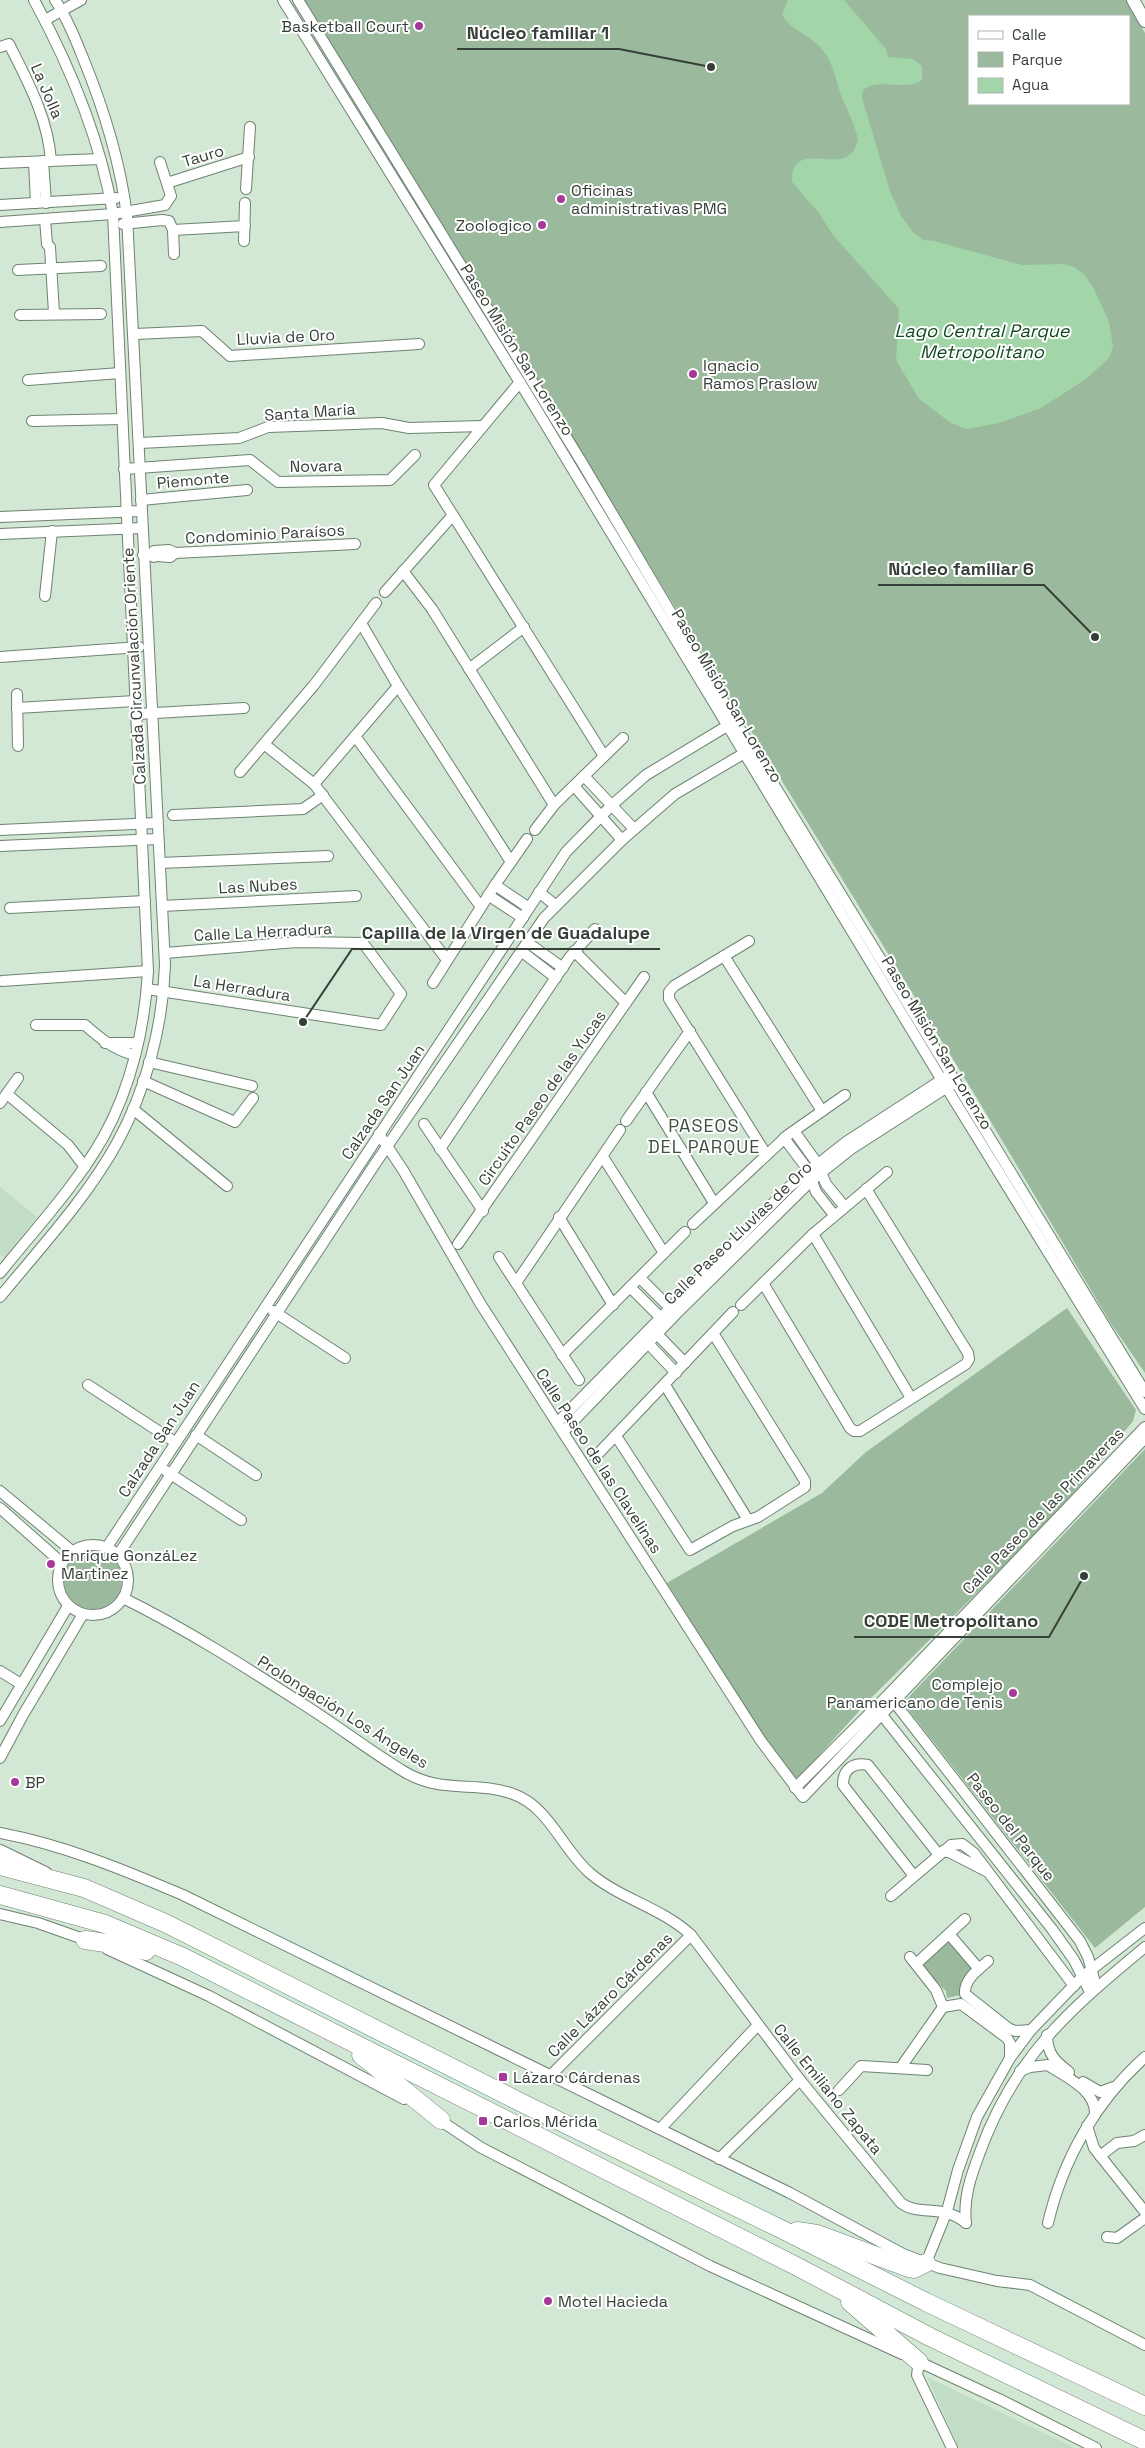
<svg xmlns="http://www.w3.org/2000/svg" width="1145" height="2448" font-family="'Space Grotesk',sans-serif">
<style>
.built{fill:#c2ddc5}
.green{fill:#9ab99d;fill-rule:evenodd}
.water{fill:#a2d6a8}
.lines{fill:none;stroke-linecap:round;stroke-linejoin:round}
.minor-casing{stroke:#6f8271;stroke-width:12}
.tertiary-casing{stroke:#6f8271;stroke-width:14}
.secondary-casing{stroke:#6f8271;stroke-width:16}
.trunk-casing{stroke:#6f8271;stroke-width:19}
.minor{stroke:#fff;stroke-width:10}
.tertiary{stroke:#fff;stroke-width:12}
.secondary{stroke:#fff;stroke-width:14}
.trunk{stroke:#fff;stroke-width:18}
.poi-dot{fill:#a63998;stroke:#fff;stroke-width:2}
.labels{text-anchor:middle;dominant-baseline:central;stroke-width:4;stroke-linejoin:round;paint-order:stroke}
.poi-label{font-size:16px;fill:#374038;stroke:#fff;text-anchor:start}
.street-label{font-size:16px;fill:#374038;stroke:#fff}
.water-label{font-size:18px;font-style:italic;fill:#124a20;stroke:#fff}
.neighbourhood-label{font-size:18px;letter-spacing:1px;fill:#3e5040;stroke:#fff}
.leader{fill:none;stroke:#374038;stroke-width:2}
.callout-dot{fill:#374038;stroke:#fff;stroke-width:2}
.callout-label{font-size:18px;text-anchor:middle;font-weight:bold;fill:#374038;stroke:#fff;stroke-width:4;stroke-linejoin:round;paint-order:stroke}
</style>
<rect width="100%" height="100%" fill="#d2e7d4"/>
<!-- built -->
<g class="built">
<polygon points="0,1187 37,1217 4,1257 0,1254"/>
<polygon points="927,2377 1075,2448 959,2448"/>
</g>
<!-- green -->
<g class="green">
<path d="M302 0H1126L1145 33V1373L1110 1322 975 1095ZM969 16H1129V104H969Z"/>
<polygon points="1067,1308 1136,1410 1133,1421 1078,1488 1039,1531 871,1698 793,1784 667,1583 822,1493 866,1452"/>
<polygon points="1145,1449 1145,1907 1095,1948 903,1703"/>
<circle cx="93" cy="1580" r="29"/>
<polygon points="948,1939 974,1970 963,1984 960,1995 947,1998 946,1991 921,1966"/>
</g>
<!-- water -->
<path class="water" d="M788 0H844L886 49 888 57 913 59 922 66V80C905 92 881 77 863 90L862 98 890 191 901 216 913 232 923 240 934 241 1022 265 1064 264 1074 267 1084 274 1094 289 1109 322 1113 347 1109 358 1086 379 1041 408 999 423 967 429 951 423 919 399 896 360 899 309 833 235 819 213 792 182C791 142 831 168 848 156 854 153 856 146 858 140 854 121 845 107 839 89 835 75 831 58 820 47 809 35 791 30 782 15Z"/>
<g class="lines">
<!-- minor casing -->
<g class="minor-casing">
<g id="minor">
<polyline points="283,0 532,402 946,1087 1145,1409"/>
<polyline points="298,0 581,461 735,721 1145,1392"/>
<polyline points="45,20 81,0"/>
<path d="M0 47 9 44C28 82 48 118 51 161"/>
<polyline points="43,161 46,203"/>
<polyline points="34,162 36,203"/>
<polyline points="0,163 100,159"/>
<polyline points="167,183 249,157"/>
<polyline points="246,189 250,127"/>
<polyline points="0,205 116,198"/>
<polyline points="45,219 47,244 50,247 54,313"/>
<polyline points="0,222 113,214 165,205 171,196 160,162"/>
<polyline points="123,224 162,220 169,221 173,230 174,254"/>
<polyline points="173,230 245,226"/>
<polyline points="244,241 245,203"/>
<polyline points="18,270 101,266"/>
<polyline points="20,315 101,314"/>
<polyline points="135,334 202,331 230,356 419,344"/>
<polyline points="28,380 120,373"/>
<polyline points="520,382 434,485 604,756"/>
<polyline points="32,421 122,419"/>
<polyline points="140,443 239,438 268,427 382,423 409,428 483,426"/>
<polyline points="124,469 250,460 278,482 390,480 415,455"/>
<polyline points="141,500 247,490"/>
<polyline points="0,517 141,511"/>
<polyline points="0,534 142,528"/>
<polyline points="143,555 170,557 175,553 355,544"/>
<polyline points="154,557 154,551 169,550 175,553"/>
<polyline points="403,571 432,609 554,805"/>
<polyline points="385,592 453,515"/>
<polyline points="45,596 52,531"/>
<polyline points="361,623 398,686 511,862"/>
<polyline points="0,657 139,647"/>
<polyline points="469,669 524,627"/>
<polyline points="17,694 18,746"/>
<polyline points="17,708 135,701"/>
<polyline points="137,714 244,708"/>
<polyline points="355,736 481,907"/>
<polyline points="264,744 314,784 447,960"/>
<polyline points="240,772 314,685 376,603"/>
<polyline points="584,776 634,829"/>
<polyline points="314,784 398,686"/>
<polyline points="574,786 622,840"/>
<polyline points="173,815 303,809 323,795"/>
<polyline points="0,830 157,823"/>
<polyline points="535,830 554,805 623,738"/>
<polyline points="0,846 158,839"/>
<polyline points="160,863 328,856"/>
<polyline points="495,885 529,908"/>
<polyline points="539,892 555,905"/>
<polyline points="488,895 523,918"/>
<polyline points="162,906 356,896"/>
<polyline points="10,908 145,901"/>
<polyline points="749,941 674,986 669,992 669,999 766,1154"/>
<polyline points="527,942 563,968"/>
<polyline points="521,951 556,978"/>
<polyline points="574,951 626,1003"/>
<polyline points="724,956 822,1111"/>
<polyline points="2,981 148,971"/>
<polyline points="433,983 495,885 527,839"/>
<polyline points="147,989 381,1025 401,994 363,943 297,942 165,953"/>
<path d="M36 1025H85C101 1039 113 1049 134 1055"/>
<polyline points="105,1043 137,1043"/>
<polyline points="149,1062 252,1086"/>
<polyline points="143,1081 235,1122 253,1098"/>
<polyline points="646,1092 714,1203"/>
<polyline points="7,1094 68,1145 85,1167"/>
<polyline points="0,1103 18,1078"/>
<polyline points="133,1109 227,1186"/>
<polyline points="626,1121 690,1031"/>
<polyline points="424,1124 483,1211"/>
<polyline points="794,1131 817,1163 826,1184 844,1206"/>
<polyline points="379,1134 403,1170 480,1303 761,1741 803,1797 1145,1438"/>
<polyline points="784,1138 808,1170 816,1192 834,1215"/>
<polyline points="440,1149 569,958 595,929"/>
<polyline points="603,1157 664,1253"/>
<polyline points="559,1217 613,1305"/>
<polyline points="693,1224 788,1135 845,1095"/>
<polyline points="813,1234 911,1398"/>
<polyline points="458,1244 644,977"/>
<polyline points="499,1257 579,1380"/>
<path d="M0 1273C35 1229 76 1186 104 1136 131 1087 145 1027 148 971L113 214C100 138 71 68 34 0"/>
<polyline points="640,1278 674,1312"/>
<polyline points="516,1283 620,1130"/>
<polyline points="763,1283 850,1428 854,1431 860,1431 966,1364 969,1359 968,1353 866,1189"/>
<polyline points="630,1287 665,1322"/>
<path d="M0 1297C40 1248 86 1199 117 1143 146 1090 163 1026 165 965L127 216C120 161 104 109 83 58 75 38 67 18 55 0"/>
<polyline points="741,1305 813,1234 887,1172"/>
<polyline points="273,1311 345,1358"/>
<polyline points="653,1330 685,1363"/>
<polyline points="644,1339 676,1373"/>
<polyline points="562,1355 685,1232"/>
<polyline points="88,1385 175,1442"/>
<polyline points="665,1385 748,1520"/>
<polyline points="557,1423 789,1187 846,1142 946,1077"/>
<polyline points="563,1432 676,1314 812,1180 851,1149 952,1084"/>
<polyline points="196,1435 256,1475"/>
<polyline points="616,1436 690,1550 733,1526 758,1517 805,1487 805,1481 713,1333"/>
<polyline points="595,1457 733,1312"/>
<polyline points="166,1471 241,1520"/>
<polyline points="0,1491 72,1551"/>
<polyline points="0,1508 62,1563"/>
<circle cx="93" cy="1580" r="35"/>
<polyline points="107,1547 566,852 611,806 646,775 732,723"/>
<polyline points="118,1555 375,1164 544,918 622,840 675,794 748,751"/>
<path d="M123 1598C186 1629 247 1668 306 1706 339 1727 370 1751 403 1771 442 1795 475 1780 513 1794 549 1806 563 1851 591 1874 621 1899 662 1908 691 1935L800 2080 901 2203C920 2217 942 2203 966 2223"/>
<polyline points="0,1671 21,1684"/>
<polyline points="891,1698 1080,1941 1088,1957 1096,1986"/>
<polyline points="878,1710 1052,1929 1074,1960 1090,1992"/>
<polyline points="0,1721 68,1606"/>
<polyline points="0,1758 23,1715 83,1614"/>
<polyline points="795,1788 888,1695 1145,1427"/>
<path d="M0 1833C64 1845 124 1870 183 1895L790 2193 903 2254 940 2268 997 2281 1030 2285 1145 2345"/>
<polyline points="943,1851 951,1853 986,1871"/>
<path d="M914 1876 843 1785C843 1769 853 1762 868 1765L939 1855"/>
<polyline points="891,1896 951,1845 962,1844 974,1853 989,1873 1074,1986"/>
<polyline points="0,1914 38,1923 89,1941"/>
<polyline points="949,1934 979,1969"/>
<polyline points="107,1949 209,1996 404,2099"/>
<polyline points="910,1957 936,1990 943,2007"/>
<path d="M988 1961C978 1970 964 1979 965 1994L1008 2028 1015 2031 1031 2030"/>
<polyline points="916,1964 965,1919"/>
<polyline points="943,2007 961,2004 1007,2038 1010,2043 1010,2058"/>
<path d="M1047 2035C1047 2054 1055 2061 1069 2072"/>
<polyline points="901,2067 943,2007"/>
<path d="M1020 2071 1030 2067 1048 2065C1066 2077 1096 2090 1095 2114"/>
<polyline points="550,2076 691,1935"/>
<polyline points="1083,2082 1100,2092 1114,2087"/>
<polyline points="839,2090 861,2066 927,2070"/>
<polyline points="438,2119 480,2147 710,2266 902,2354"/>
<polyline points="1087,2126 1094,2148 1145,2212"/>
<polyline points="660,2129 758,2025"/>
<polyline points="1100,2156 1117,2143 1134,2141 1145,2135"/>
<polyline points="719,2159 800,2080"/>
<path d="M966 2223C963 2198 971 2176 980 2152 1015 2056 1069 2010 1145 1947"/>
<path d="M1048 2223C1063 2159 1096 2101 1145 2057"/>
<polyline points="1107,2237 1117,2238 1145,2218"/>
<polyline points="926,2263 947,2211 958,2170 977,2117 1010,2058 1031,2030 1082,1977 1145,1928"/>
<polyline points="915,2360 1001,2400 1096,2448"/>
<polyline points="919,2362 917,2375 952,2448"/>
</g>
</g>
<!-- tertiary casing -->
<g class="tertiary-casing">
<polyline id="tertiary" points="1133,0 1145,21"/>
</g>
<!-- secondary casing -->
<g class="secondary-casing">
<polyline id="secondary" points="0,1852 45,1874"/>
</g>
<!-- trunk casing -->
<g class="trunk-casing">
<g id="trunk">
<polyline points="0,1866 84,1888 165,1923 522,2103 779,2228 926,2302 1145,2406"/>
<polyline points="0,1895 105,1924 183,1957 796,2266 930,2337 1145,2441"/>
<polyline points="85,1940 126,1946 146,1951"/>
<polyline points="361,2055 441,2120"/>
<polyline points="797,2231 817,2234 909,2268 914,2269 926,2263"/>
<polyline points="850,2302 919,2362"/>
</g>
</g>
<!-- minor -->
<use href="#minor" class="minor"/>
<!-- tertiary -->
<use href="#tertiary" class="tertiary"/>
<!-- secondary -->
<use href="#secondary" class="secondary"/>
<!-- trunk -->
<use href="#trunk" class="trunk"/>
</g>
<!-- markers -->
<g class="poi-dot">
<circle cx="419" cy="26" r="5"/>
<circle cx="561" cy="199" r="5"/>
<circle cx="542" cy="225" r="5"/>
<circle cx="693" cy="374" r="5"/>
<circle cx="51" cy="1564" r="5"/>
<circle cx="1013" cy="1693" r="5"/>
<circle cx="15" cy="1782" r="5"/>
<rect x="498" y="2072" width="10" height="10" rx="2.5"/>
<rect x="478" y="2116" width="10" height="10" rx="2.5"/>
<circle cx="548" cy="2301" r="5"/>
</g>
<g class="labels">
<!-- poi labels -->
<g class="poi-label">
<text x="409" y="26" text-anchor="end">Basketball Court</text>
<text x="571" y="190">Oficinas<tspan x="571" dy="18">administrativas PMG</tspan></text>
<text x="532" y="225" text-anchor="end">Zoologico</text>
<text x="703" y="365">Ignacio<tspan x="703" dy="18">Ramos Praslow</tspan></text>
<text x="61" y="1555">Enrique GonzáLez<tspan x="61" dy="18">Martinez</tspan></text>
<text x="1003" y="1684" text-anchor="end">Complejo<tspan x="1003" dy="18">Panamericano de Tenis</tspan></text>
<text x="25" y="1782">BP</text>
<text x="513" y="2077">Lázaro Cárdenas</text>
<text x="493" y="2121">Carlos Mérida</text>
<text x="558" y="2301">Motel Hacieda</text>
</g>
<!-- street labels -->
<g class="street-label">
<text transform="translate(47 91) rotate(67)">La Jolla</text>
<text transform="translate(203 156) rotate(-17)">Tauro</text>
<text transform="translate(286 337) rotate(-3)">Lluvia de Oro</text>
<text transform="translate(517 350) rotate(58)">Paseo Misión San Lorenzo</text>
<text transform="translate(310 412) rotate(-4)">Santa María</text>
<text transform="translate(316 466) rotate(-1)">Novara</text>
<text transform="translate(193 480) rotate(-5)">Piemonte</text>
<text transform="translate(265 534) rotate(-3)">Condominio Paraísos</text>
<text transform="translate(134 666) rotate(-93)">Calzada Circunvalación Oriente</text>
<text transform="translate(727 696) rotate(59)">Paseo Misión San Lorenzo</text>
<text transform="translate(258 886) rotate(-3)">Las Nubes</text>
<text transform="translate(263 932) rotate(-3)">Calle La Herradura</text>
<text transform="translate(242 988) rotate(9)">La Herradura</text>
<text transform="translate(937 1043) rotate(59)">Paseo Misión San Lorenzo</text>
<text transform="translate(542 1098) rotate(-55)">Circuito Paseo de las Yucas</text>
<text transform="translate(383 1102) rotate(-56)">Calzada San Juan</text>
<text transform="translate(738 1233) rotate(-44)">Calle Paseo Lluvias de Oro</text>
<text transform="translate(159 1439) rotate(-57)">Calzada San Juan</text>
<text transform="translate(599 1461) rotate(57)">Calle Paseo de las Clavelinas</text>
<text transform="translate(1043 1511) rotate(-46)">Calle Paseo de las Primaveras</text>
<text transform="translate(343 1712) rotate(32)">Prolongación Los Ángeles</text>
<text transform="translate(1011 1827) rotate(52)">Paseo del Parque</text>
<text transform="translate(610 1995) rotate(-45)">Calle Lázaro Cárdenas</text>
<text transform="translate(828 2089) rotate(51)">Calle Emiliano Zapata</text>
</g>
<!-- water labels -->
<g class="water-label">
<text x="982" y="330">Lago Central Parque<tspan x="982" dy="21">Metropolitano</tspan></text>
</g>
<!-- neighbourhood labels -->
<g class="neighbourhood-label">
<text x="704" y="1125">PASEOS<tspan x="704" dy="21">DEL PARQUE</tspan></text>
</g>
</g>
<!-- callouts -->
<path class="leader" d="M711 67L619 49H457M1095 637L1044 585H878M303 1022L352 949H660M1084 1576L1049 1637H854"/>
<g class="callout-dot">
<circle cx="711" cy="67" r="5"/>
<circle cx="1095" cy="637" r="5"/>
<circle cx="303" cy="1022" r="5"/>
<circle cx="1084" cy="1576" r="5"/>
</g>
<g class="callout-label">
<text x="538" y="39">Núcleo familiar 1</text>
<text x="961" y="575">Núcleo familiar 6</text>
<text x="506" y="939">Capilla de la Virgen de Guadalupe</text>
<text x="951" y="1627">CODE Metropolitano</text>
</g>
<!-- legend -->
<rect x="968" y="15" width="162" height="90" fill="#ffffff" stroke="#afb3af"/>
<rect x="978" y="31" width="25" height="8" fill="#ffffff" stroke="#afb3af"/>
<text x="1012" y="40" font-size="15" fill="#374038">Calle</text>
<rect x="978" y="52" width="25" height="15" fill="#9ab99d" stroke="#afb3af"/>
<text x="1012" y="65" font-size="15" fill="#374038">Parque</text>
<rect x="978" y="78" width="25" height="15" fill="#a2d6a8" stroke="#afb3af"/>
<text x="1012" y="90" font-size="15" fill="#374038">Agua</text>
</svg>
